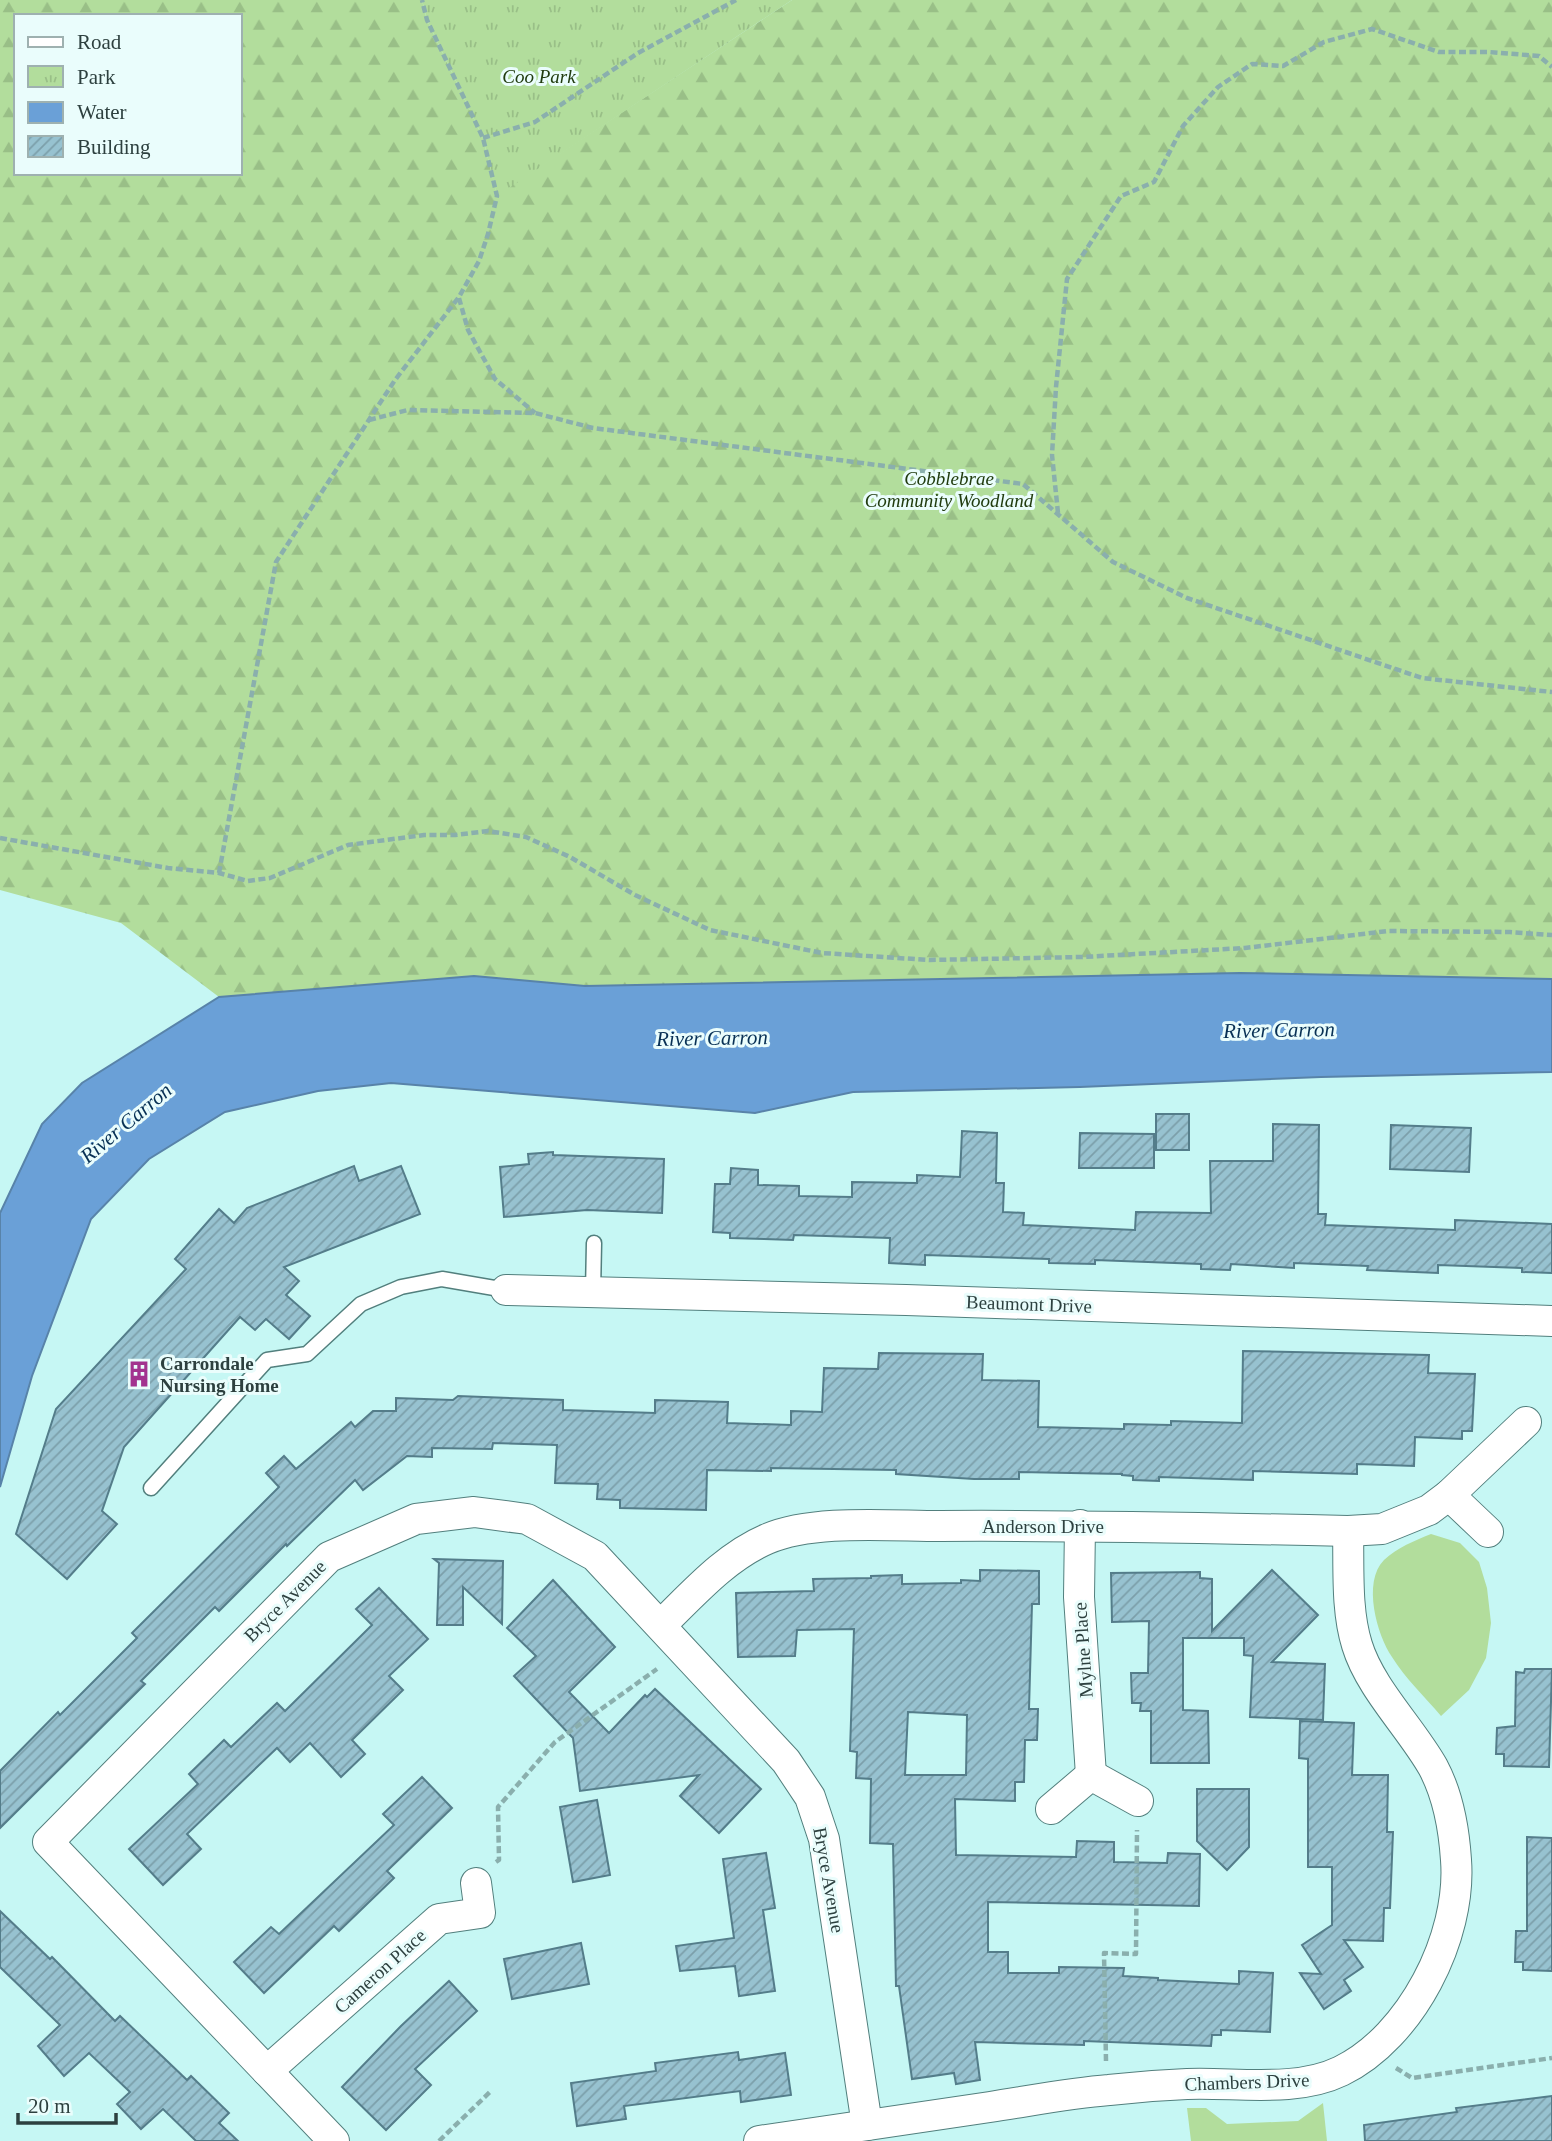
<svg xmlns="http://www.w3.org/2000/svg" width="1552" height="2141" font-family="Georgia,serif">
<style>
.grass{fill:#b2dd9c}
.forest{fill:url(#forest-firs);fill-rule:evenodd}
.park{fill:url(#park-tufts)}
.water{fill:#6aa0d7;stroke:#5883a9;stroke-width:2}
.building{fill:url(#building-hatch);stroke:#547d8a;stroke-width:2;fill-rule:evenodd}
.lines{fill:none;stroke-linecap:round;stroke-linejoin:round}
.service-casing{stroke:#527f7d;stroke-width:17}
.minor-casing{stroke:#527f7d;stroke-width:32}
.path{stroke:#8aafad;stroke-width:4.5;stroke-dasharray:7 3.5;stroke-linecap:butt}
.service{stroke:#fff;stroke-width:14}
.minor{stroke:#fff;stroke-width:30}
.labels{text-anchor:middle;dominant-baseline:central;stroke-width:6;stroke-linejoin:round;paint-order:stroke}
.park-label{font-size:19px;font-style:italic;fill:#213c0f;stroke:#eafdfc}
.street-label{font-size:19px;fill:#2d403f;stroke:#eafdfc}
.poi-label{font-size:19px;font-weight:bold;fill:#2d403f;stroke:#eafdfc;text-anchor:start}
.water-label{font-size:21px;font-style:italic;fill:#083155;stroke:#eafdfc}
</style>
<defs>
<pattern id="forest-firs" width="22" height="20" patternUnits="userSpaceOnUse" patternTransform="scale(1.75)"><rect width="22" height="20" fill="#b2dd9c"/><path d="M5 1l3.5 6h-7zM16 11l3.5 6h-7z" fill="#99bf87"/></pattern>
<pattern id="park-tufts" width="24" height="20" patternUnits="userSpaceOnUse" patternTransform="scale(1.75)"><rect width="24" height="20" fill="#b2dd9c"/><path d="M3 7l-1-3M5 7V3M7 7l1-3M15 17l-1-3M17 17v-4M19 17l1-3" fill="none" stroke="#99bf87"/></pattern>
<pattern id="building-hatch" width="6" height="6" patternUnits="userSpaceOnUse" patternTransform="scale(1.75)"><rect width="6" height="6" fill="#97c2d0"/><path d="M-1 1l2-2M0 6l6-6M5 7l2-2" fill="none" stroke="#7c9faa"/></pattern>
</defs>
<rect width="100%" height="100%" fill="#c6f7f4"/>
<!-- grass -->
<g class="grass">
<path d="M1431 1534 1460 1543 1479 1562 1487 1588 1491 1623 1486 1658 1469 1690 1441 1716C1425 1697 1405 1678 1392 1657 1377 1635 1362 1582 1384 1560 1398 1547 1414 1541 1431 1534Z"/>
<polygon points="1323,2103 1327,2141 1191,2141 1187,2108 1206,2108 1227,2124 1298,2121"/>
</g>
<!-- forest -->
<path class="forest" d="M0 0H422L427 20 483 138 497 195 792 0H1552V979L1240 973 585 986 474 976 219 997 121 923 0 890ZM16 16H240V173H16Z"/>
<!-- park -->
<polygon class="park" points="422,0 792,0 497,196 483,138 427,20"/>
<!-- water -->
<polygon class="water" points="1240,973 1552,979 1552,1072 1321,1077 1080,1087 853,1092 755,1113 391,1083 318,1091 225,1112 149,1159 91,1219 32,1376 0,1487 0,1213 42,1124 82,1083 219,997 474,976 585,986"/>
<!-- building -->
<g class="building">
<rect x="1156" y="1114" width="33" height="36"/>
<polygon points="1273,1124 1319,1125 1318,1214 1326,1214 1325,1225 1455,1230 1455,1220 1552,1224 1552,1273 1522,1272 1522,1268 1438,1265 1438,1273 1367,1270 1368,1266 1294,1263 1294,1268 1231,1264 1230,1270 1201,1269 1201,1264 1095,1260 1095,1264 1049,1263 1049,1259 925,1255 925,1265 889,1263 890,1238 794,1235 793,1240 764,1239 730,1238 730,1233 713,1232 715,1184 730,1184 731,1168 758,1170 758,1185 799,1186 799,1196 852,1197 852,1182 917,1183 917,1175 960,1177 962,1131 997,1133 996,1183 1004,1183 1003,1212 1024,1213 1023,1225 1135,1230 1136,1212 1211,1213 1210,1161 1273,1161"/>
<polygon points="1391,1125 1471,1128 1469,1172 1390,1169"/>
<polygon points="1080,1133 1154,1134 1154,1168 1079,1168"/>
<polygon points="553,1152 553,1155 664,1159 662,1213 587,1210 504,1217 500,1167 529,1164 528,1154"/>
<polygon points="354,1166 359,1181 401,1166 420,1214 284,1267 299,1281 286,1295 310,1316 289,1339 266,1319 255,1330 240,1317 124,1447 102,1511 117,1524 67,1579 16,1534 56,1409 186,1269 175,1259 219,1209 234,1223 247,1208"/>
<polygon points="1243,1351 1429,1355 1428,1373 1475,1374 1472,1431 1462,1431 1462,1439 1415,1437 1414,1466 1357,1464 1357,1474 1253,1471 1253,1480 1159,1477 1159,1481 1133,1480 1133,1476 1122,1475 1122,1474 1019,1472 1019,1479 974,1479 896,1474 896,1470 771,1468 771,1471 707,1470 706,1510 620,1508 620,1500 597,1499 598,1484 555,1483 557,1445 493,1443 492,1449 432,1448 432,1457 407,1456 363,1490 355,1480 287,1546 286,1544 219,1611 215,1607 141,1681 145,1684 0,1828 0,1771 58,1712 60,1715 137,1638 132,1633 279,1487 266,1473 284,1456 296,1469 351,1422 355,1427 373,1411 396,1411 396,1398 453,1400 458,1396 563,1400 563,1410 655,1413 655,1400 728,1402 727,1423 791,1425 791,1411 822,1412 824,1368 878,1369 879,1353 983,1354 982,1380 1039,1381 1038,1427 1124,1429 1124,1424 1171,1425 1171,1421 1242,1423"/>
<polygon points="434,1559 503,1561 502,1624 463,1587 463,1625 437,1625 439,1563"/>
<path d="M980 1570 1039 1571V1604H1032L1029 1709H1038L1037 1740H1025L1024 1782H1015V1801L955 1799 956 1855 1076 1857 1077 1841 1114 1842V1862L1167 1863 1168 1853 1200 1854 1199 1906 988 1902V1952H1008V1973H1059V1967L1124 1968 1123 1976 1158 1978V1980L1239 1984V1971L1273 1973 1270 2032 1221 2030V2035H1212L1211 2046 1084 2041V2045L975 2042 980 2080 956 2084 954 2073 912 2079 899 1986H896L893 1844 870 1843 871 1779 856 1778 857 1752 850 1751 854 1629 797 1630 795 1656 738 1657 736 1593 814 1591 813 1579 871 1578V1576L902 1575V1584L961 1583V1580L980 1581ZM908 1712 967 1715 966 1775H905Z"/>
<polygon points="1272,1570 1318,1615 1272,1662 1325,1664 1323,1720 1250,1717 1253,1656 1244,1655 1244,1638 1183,1638 1183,1710 1208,1711 1209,1763 1151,1763 1151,1711 1140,1711 1141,1703 1132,1703 1131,1673 1148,1673 1149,1621 1112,1622 1111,1573 1200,1572 1200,1578 1212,1579 1212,1631"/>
<polygon points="553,1580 615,1647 569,1692 609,1733 645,1695 647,1697 655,1689 761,1789 719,1833 680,1796 699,1775 580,1791 573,1738 514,1676 536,1656 507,1628"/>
<polygon points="379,1588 428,1639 389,1676 403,1690 352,1740 365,1754 341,1777 310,1743 290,1762 277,1748 187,1834 201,1849 163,1885 129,1849 198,1784 189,1774 224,1740 231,1747 277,1703 285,1711 372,1625 356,1609"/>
<polygon points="1525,1669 1552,1669 1549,1767 1504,1766 1504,1754 1496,1754 1497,1728 1515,1726 1516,1672 1524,1673"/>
<polygon points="1300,1721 1354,1723 1352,1775 1388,1775 1387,1832 1393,1832 1390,1908 1384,1908 1383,1941 1344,1940 1363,1967 1344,1980 1351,1991 1324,2009 1300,1973 1321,1974 1302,1945 1332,1925 1332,1867 1308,1867 1308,1759 1299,1758"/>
<polygon points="422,1777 452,1808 387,1871 394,1878 339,1931 334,1926 264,1993 234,1962 271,1927 279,1934 394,1825 383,1814"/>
<polygon points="1197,1789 1249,1789 1249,1847 1227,1870 1197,1841"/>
<polygon points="597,1800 610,1875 573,1882 560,1807"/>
<polygon points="1527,1837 1552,1838 1552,1971 1523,1970 1523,1962 1515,1962 1516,1931 1527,1931"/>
<polygon points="766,1853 775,1908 763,1910 775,1991 739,1996 735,1966 680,1971 676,1946 734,1938 723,1859"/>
<polygon points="0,1911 50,1959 52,1957 115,2021 120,2016 187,2080 191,2076 229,2113 219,2123 238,2141 196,2141 163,2109 141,2129 117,2104 130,2092 89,2053 64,2076 38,2046 60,2025 0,1967"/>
<polygon points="581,1943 589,1984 512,1999 504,1959"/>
<polygon points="449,1981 477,2011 415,2069 431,2085 386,2130 342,2087 401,2026"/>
<polygon points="738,2052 739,2060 785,2053 791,2095 741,2102 740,2091 624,2106 626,2119 577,2126 571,2083 656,2071 655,2063"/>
<polygon points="1552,2096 1552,2141 1365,2141 1364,2125 1457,2112 1456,2108"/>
</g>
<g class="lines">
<!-- service casing -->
<g class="service-casing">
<g id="service">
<polyline points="593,1292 594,1243"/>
<polyline points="151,1488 267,1360 307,1354 361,1304 401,1287 442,1279 506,1290"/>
</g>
</g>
<!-- minor casing -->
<g class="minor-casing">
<g id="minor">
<polyline points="506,1290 906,1300 1552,1321"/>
<polyline points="1449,1495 1488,1532"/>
<polyline points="1080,1525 1079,1597 1091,1775"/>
<path d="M661 1625C693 1594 725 1557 767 1539 813 1519 890 1526 940 1526 1076 1525 1212 1528 1348 1531L1382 1529 1429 1510 1449 1495 1526 1422"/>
<polyline points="1051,1809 1091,1775 1138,1801"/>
<polyline points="267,2071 439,1919 480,1913 476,1883"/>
<polyline points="334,2141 48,1842 329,1557 416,1519 474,1512 527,1519 595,1556 786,1761 810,1797 824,1839 867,2125"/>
<path d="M759 2141C836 2129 913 2118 990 2107 1030 2101 1070 2093 1109 2090 1135 2087 1161 2085 1187 2084 1236 2082 1296 2093 1341 2071 1411 2037 1462 1937 1456 1860 1454 1829 1448 1795 1433 1767 1411 1728 1370 1688 1357 1645 1346 1610 1349 1568 1348 1531"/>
</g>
</g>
<!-- path -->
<g class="path">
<polyline points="483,138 535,122 638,53 736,0"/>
<polyline points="459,298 468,330 495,379 535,413"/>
<polyline points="369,420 408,410 535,413 593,428 1023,484 1113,562 1187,598 1422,678 1552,692"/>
<polyline points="1058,513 1052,455 1056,387 1067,279 1121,196 1154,182 1183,126 1218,87 1252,64 1283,66 1324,42 1372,29 1439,52 1489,52 1539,56 1552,67"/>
<polyline points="0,838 168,868 219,873 248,881 270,878 348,845 424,835 455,835 488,831 526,837 570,857 635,895 710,930 822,953 929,960 1082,957 1245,948 1388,931 1510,932 1552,935"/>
<polyline points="219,873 276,562 395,380 459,297 479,261 488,234 497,196 483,138 427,20 422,0"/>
<polyline points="496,1862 499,1860 498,1807 555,1742 657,1669"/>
<polyline points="1106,2061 1104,1953 1136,1954 1137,1830"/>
<polyline points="1396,2068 1412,2078 1552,2058"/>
<polyline points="439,2141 491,2091"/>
</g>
<!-- service -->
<use href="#service" class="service"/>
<!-- minor -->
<use href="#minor" class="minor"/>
</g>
<!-- icons -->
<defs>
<g id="building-bare" transform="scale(2.1)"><path d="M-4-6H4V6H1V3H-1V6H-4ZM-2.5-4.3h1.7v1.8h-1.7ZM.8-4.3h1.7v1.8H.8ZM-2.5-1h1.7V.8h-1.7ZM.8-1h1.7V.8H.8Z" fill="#a2328f" stroke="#eafdfc" stroke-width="2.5" paint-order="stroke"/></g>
</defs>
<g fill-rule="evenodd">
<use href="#building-bare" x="139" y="1374"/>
</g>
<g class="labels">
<!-- park labels -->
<g class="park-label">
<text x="539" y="76">Coo Park</text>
<text x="949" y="478">Cobblebrae<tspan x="949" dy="22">Community Woodland</tspan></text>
</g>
<!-- street labels -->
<g class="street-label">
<text transform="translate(1029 1304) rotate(2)">Beaumont Drive</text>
<text x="1043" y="1526">Anderson Drive</text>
<text transform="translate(285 1601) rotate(-45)">Bryce Avenue</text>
<text transform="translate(1083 1650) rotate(-94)">Mylne Place</text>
<text transform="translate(829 1880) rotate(80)">Bryce Avenue</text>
<text transform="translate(380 1971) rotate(-42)">Cameron Place</text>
<text transform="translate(1247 2082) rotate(-2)">Chambers Drive</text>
</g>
<!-- poi labels -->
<g class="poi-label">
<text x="160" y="1363">Carrondale<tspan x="160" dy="22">Nursing Home</tspan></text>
</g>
<!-- water labels -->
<g class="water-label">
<text transform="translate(1279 1030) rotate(-1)">River Carron</text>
<text transform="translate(712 1038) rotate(-1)">River Carron</text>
<text transform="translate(126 1123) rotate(-40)">River Carron</text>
</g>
</g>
<!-- legend -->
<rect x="14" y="14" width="228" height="161" fill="#eafdfc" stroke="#9eb1b0" stroke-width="2"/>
<rect x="28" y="37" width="35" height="10" fill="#ffffff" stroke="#9eb1b0" stroke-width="2"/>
<text x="77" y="49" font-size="21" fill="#2d403f">Road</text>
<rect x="28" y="66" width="35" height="21" fill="url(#park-tufts)" stroke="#9eb1b0" stroke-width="2"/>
<text x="77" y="84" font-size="21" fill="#2d403f">Park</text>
<rect x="28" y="102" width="35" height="21" fill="#6aa0d7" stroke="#9eb1b0" stroke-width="2"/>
<text x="77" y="119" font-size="21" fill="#2d403f">Water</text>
<rect x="28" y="136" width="35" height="21" fill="url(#building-hatch)" stroke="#9eb1b0" stroke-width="2"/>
<text x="77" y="154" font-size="21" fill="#2d403f">Building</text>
<!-- scale -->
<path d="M18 2113v10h98v-10" fill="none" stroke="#2d403f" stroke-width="3.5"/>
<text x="28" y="2113" font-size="21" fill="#2d403f" stroke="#eafdfc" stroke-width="5" paint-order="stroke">20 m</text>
</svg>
